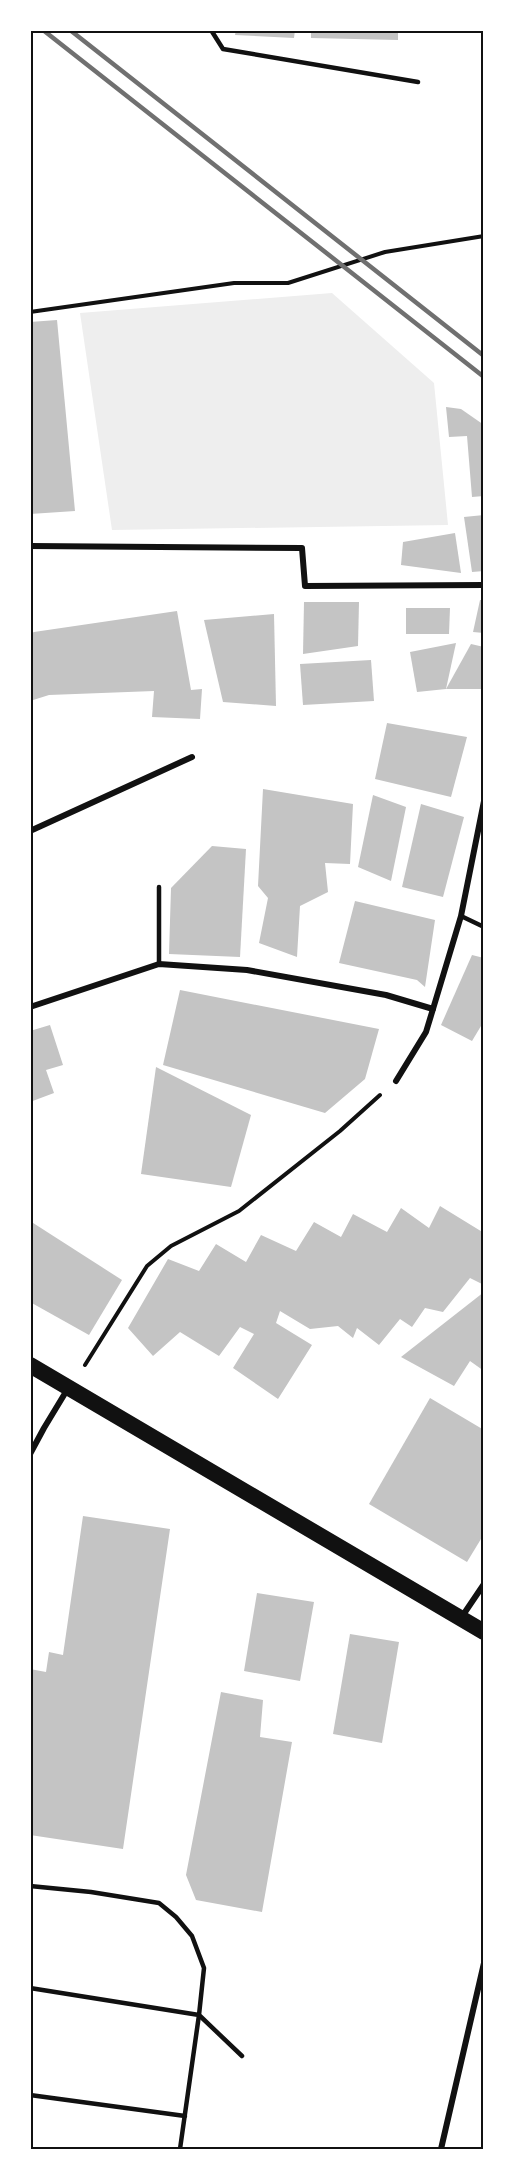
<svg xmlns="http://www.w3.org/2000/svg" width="514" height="2179" font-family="'Varela Round',sans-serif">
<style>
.green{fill:#eee}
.building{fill:#c4c4c4}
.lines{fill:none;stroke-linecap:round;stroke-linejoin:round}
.path{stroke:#111;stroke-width:4}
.service{stroke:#111;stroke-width:4.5}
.minor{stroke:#111;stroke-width:6}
.trunk{stroke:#111;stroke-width:16}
.rail{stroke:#707070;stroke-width:4.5}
.neatline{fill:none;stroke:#111;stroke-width:2}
</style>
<rect width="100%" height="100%" fill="#fff"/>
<!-- green -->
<polygon class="green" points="332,293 434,383 448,525 112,530 80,313"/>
<!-- building -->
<g class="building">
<polygon points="236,30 295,30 294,38 235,35"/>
<polygon points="311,30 398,30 398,40 311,38"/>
<polygon points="57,320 75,511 30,514 30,322"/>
<polygon points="446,407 461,409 484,425 484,496 472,497 467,436 449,437"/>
<polygon points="484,515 484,571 472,572 464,517"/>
<polygon points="455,533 461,573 401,565 403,542"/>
<polygon points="480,600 484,600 484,633 473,632"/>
<polygon points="304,602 359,602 358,646 303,654"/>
<polygon points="406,608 450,608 449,634 406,634"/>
<polygon points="177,611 191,690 202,689 200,719 152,717 154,691 49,695 30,701 30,634 34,632"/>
<polygon points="274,614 276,706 223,702 204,620"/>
<polygon points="456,643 446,689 417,692 410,652"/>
<polygon points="471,644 484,647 484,689 446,689"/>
<polygon points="371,660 374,701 303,705 300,664"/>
<polygon points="387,723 467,737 451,797 375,779"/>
<polygon points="263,789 353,804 350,864 325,863 328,892 300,906 297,957 259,943 268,898 258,886"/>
<polygon points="373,795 406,807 391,881 358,867"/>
<polygon points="421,804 464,817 443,897 402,887"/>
<polygon points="212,846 246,849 240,957 169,954 171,888"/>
<polygon points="355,901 435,920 425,987 417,980 339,963"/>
<polygon points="472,955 484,958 484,1021 472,1041 441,1025"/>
<polygon points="180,990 379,1029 365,1079 325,1113 163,1065"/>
<polygon points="50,1025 63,1065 46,1070 54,1093 30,1102 30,1031"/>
<polygon points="156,1067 251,1115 231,1187 141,1174"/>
<polygon points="440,1206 484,1233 482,1284 470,1278 443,1312 425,1308 412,1327 400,1319 379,1345 357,1328 353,1338 338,1326 310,1329 280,1311 276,1323 312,1345 278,1399 233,1368 254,1334 240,1327 219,1356 180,1332 153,1356 128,1328 168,1259 199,1271 216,1244 246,1262 261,1235 296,1251 314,1222 341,1237 353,1214 387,1232 401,1208 429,1228"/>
<polygon points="30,1221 122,1280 89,1335 30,1302"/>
<polygon points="484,1292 484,1371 470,1361 454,1386 401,1357"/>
<polygon points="430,1398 484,1430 484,1534 467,1562 369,1504"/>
<polygon points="83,1516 170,1529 123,1849 30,1835 30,1669 46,1672 49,1652 63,1655"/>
<polygon points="257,1593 314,1602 300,1681 244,1671"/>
<polygon points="350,1634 399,1642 382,1743 333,1734"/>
<polygon points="221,1692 263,1700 260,1737 292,1742 262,1912 196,1900 186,1875"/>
</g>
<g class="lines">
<!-- path -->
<g class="path">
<polyline points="30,312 234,283 288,283 385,252 484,236"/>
<polyline points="85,1365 147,1266 171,1246 239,1211 340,1131 380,1095"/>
</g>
<!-- service -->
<g class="service">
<polyline points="211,30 223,49 418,82"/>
<polyline points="159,887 159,964"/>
<polyline points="461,916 484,927"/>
<polyline points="30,1886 91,1892 159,1903 176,1917 192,1936 204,1968 199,2015 242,2056"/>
<polyline points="30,1988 199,2015 180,2149"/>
<polyline points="30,2095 185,2116"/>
</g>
<!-- minor -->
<g class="minor">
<polyline points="30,546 302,548 305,586 484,585"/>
<polyline points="30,831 192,757"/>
<polyline points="30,1007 159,964 247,970 386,995 433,1009"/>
<polyline points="396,1081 426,1032 433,1009 461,916 484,801"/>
<polyline points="30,1454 44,1428 67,1390"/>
<polyline points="461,1618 484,1584"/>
<polyline points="441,2149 484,1963"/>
</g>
<!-- trunk -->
<polyline class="trunk" points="30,1365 484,1632"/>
<!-- rail -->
<g class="rail">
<polyline points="43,30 484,377"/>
<polyline points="70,30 484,356"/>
</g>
</g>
<!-- border -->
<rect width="514" height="2179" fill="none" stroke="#ffffff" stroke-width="63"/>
<rect x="32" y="32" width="450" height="2116" class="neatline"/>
</svg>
